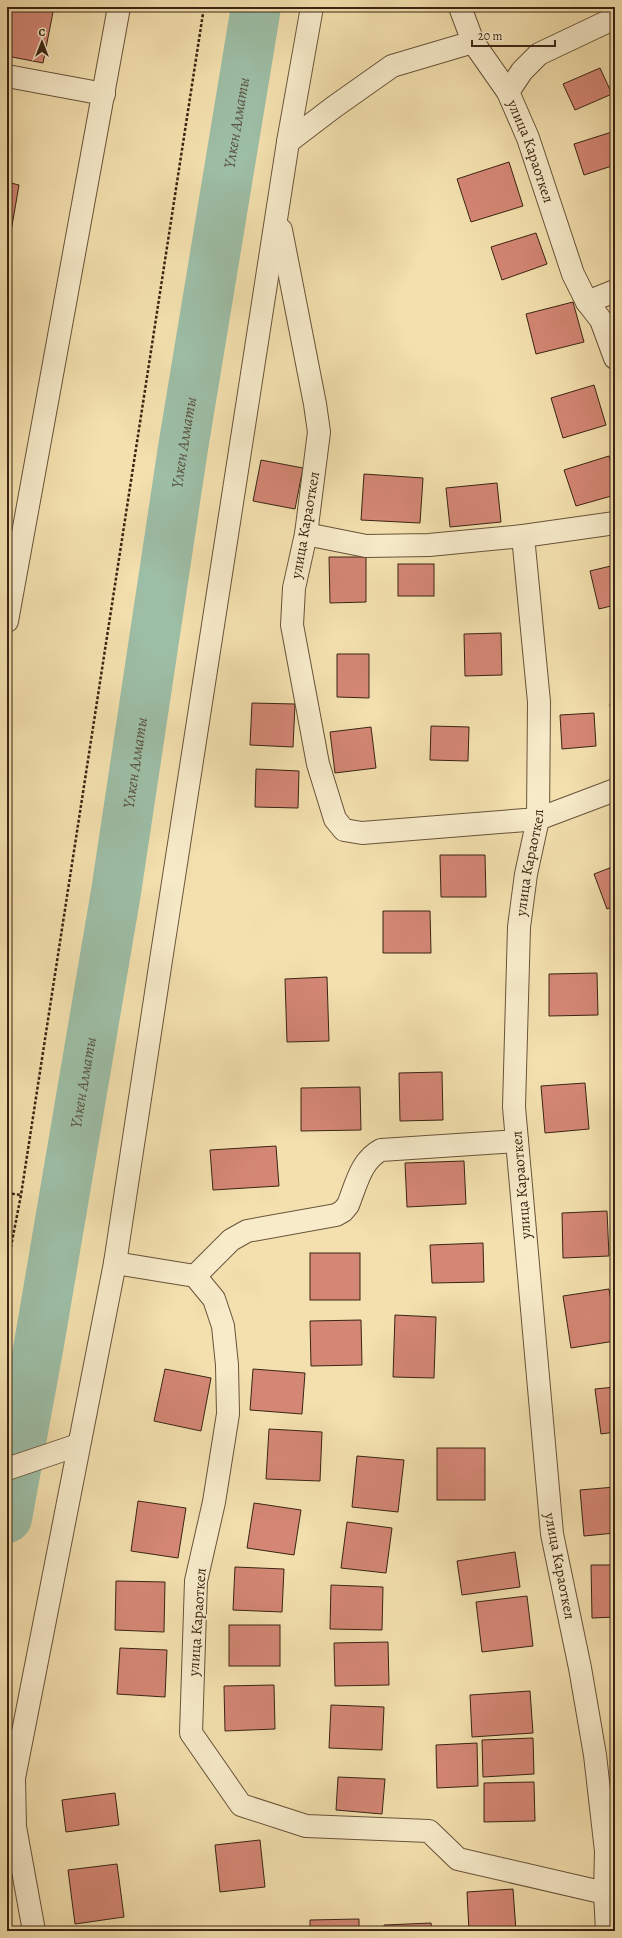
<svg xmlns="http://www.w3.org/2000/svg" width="622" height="1938" font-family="Alegreya,serif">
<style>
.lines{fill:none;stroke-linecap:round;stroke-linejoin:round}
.river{stroke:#9dbea6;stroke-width:50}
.building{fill:#d48775;stroke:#3a2413}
.minor-casing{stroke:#68533a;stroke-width:24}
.path{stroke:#3a2413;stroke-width:2.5;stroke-dasharray:3 2;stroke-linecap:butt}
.minor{stroke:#f7ebca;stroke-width:22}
.labels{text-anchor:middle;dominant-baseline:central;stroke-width:3;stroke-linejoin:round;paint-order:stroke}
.street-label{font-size:15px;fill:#3a2413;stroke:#f7ebca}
.water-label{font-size:16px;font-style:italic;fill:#58523f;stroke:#f7ebca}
</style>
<rect width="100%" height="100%" fill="#f3e0ae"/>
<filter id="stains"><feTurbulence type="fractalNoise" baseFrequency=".005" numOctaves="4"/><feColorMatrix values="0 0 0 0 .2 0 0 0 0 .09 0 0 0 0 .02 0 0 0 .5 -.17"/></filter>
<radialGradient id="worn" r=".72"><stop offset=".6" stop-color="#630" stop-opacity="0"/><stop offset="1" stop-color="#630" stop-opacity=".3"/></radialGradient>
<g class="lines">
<!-- river -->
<path class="river" id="s1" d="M7 1518 39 1344 116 892 183 448 256 7"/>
</g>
<!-- building -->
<g class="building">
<polygon points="7,7 54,7 43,63 7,56"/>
<polygon points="600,68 612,94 575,110 563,84"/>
<polygon points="615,131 615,165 584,175 574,144"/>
<polygon points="509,162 523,206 471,222 457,179"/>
<polygon points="7,182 19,185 7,255"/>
<polygon points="536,233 547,264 502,280 491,247"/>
<polygon points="573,302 584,342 536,354 526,314"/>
<polygon points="594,385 606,425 563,438 551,398"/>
<polygon points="609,456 615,475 615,495 576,506 564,470"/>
<polygon points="261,460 303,468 295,509 253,501"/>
<polygon points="364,474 423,478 420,523 361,520"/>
<polygon points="497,483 501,522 450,527 446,488"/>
<polygon points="329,557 366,557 366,602 330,603"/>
<rect x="398" y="564" width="36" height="32"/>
<polygon points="615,565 615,605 599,609 590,571"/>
<polygon points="501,633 502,675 465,676 464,634"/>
<polygon points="337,654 369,654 369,698 337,697"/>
<polygon points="252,703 295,704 293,747 250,745"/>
<polygon points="615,703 615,734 610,704"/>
<polygon points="594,713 596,746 562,749 560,715"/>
<polygon points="431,726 469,727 468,761 430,760"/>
<polygon points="371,727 376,768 335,773 330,732"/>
<polygon points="256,769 299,771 298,808 255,807"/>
<polygon points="440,855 485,855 486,897 441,897"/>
<polygon points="615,866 615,906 607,909 594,874"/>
<polygon points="383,911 430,911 431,953 383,953"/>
<polygon points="597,973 598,1015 549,1016 549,974"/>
<polygon points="327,977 329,1041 287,1042 285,979"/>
<polygon points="442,1072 443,1120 400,1121 399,1073"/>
<polygon points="585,1083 589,1129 545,1133 541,1086"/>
<polygon points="360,1087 361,1130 301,1131 301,1088"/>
<polygon points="276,1146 279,1186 213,1190 210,1150"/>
<polygon points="464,1161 466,1204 407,1207 405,1163"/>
<polygon points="607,1211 609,1256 563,1258 562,1213"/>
<polygon points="483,1243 484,1282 432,1283 430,1245"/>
<rect x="310" y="1253" width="50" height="47"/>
<polygon points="609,1289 615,1326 615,1341 571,1348 563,1296"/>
<polygon points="395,1315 436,1317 434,1378 393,1377"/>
<polygon points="361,1320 362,1365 311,1366 310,1321"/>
<polygon points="165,1369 211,1378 201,1431 154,1421"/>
<polygon points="253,1369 305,1373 302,1414 250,1410"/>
<polygon points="615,1387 615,1432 601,1434 595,1389"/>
<polygon points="269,1429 322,1432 320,1481 266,1479"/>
<rect x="437" y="1448" width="48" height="52"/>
<polygon points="357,1456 404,1460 398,1512 352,1507"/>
<polygon points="615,1487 615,1533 584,1536 580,1490"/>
<polygon points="138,1501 186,1508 178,1558 131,1551"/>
<polygon points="254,1503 301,1510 294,1555 247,1548"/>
<polygon points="347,1522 392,1528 386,1573 341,1568"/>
<polygon points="515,1552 520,1587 462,1595 457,1561"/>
<polygon points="591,1565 615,1565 615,1617 592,1618"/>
<polygon points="235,1567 284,1569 282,1612 233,1610"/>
<polygon points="116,1581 165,1582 164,1632 115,1630"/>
<polygon points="331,1585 383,1587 382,1630 330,1629"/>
<polygon points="527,1596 533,1646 482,1652 476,1602"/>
<rect x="229" y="1625" width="51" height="41"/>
<polygon points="388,1642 389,1685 335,1686 334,1643"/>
<polygon points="120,1648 167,1650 165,1697 117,1694"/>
<polygon points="274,1685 275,1729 225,1731 224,1686"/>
<polygon points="530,1691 533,1733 472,1737 470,1695"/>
<polygon points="331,1705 384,1707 382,1750 329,1748"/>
<polygon points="533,1738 534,1774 483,1777 482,1740"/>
<polygon points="477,1743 478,1786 437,1788 436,1745"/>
<polygon points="338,1777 385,1779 382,1814 336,1810"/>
<polygon points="534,1782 535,1821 484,1822 484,1783"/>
<polygon points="115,1793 119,1825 66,1832 62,1800"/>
<polygon points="260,1840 265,1887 220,1892 215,1845"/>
<polygon points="117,1864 124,1917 75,1924 68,1870"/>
<polygon points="513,1889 516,1931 469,1931 467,1892"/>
<polygon points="359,1919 359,1931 310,1931 310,1920"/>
<polygon points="431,1923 432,1931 384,1931 384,1925"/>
</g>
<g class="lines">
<!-- minor casing -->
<g class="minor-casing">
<g id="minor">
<path id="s2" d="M460 7 473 42 508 92 528 138 573 274 587 302 601 320 615 358"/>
<polyline points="7,76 104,94"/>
<polyline points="508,92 522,71 539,54 615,18"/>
<polyline points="288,142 334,107 392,66 473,42"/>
<polyline points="281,230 315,404 319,432 306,534 294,588 292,625 318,764 335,819 344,830 362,833 538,819 615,790"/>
<polyline points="587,302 615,291"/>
<polyline points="306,534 366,546 429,545 523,536"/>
<polyline points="7,621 119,7"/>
<polyline points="115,1263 195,1276 214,1299 223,1326 227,1365 228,1414 214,1502 196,1581 191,1733 241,1805 306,1826 429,1831 458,1859 605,1893"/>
<path d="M195 1276 231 1240 247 1231 336 1215 343 1211 348 1205C356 1185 361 1160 381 1150L517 1141"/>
<polyline points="7,1469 78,1445"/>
<polyline points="34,1931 15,1827 14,1778 115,1263 161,960 288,142 312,7"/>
<path id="s3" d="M607 1931 605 1893 606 1851 595 1755 580 1668 552 1534 514 1107 519 927 526 874 538 819 539 702 523 536 615 523"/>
</g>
</g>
<!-- path -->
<g class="path">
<polyline points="7,1193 21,1195"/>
<polyline points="7,1267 21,1195 204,7"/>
</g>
<!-- minor -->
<use href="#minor" class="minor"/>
</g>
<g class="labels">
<!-- street labels -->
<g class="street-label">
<text stroke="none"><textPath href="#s2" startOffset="162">улица Караоткел</textPath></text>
<text transform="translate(305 525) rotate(-80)">улица Караоткел</text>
<text stroke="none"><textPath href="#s3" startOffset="1076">улица Караоткел</textPath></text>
<text transform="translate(521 1185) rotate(-95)">улица Караоткел</text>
<text transform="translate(560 1566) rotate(79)">улица Караоткел</text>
<text transform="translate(197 1622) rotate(-86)">улица Караоткел</text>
</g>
<!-- water labels -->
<g class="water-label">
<text stroke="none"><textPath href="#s1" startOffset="1414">Үлкен Алматы</textPath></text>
<text stroke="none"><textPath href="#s1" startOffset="1090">Үлкен Алматы</textPath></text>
<text stroke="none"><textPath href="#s1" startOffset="766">Үлкен Алматы</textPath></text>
<text stroke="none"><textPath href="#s1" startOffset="442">Үлкен Алматы</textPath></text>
</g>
</g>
<!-- margin -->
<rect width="622" height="1938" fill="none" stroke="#f3e0ae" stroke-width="24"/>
<rect x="8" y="8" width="606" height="1922" fill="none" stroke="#3a2413" stroke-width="2"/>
<rect x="12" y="12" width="598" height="1914" fill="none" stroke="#3a2413"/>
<!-- north arrow -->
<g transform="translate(42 42)" stroke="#f7ebca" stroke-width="3" paint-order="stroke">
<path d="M0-3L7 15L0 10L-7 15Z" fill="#3a2413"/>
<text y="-6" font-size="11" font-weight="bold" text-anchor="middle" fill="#3a2413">С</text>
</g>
<!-- scale -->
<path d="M472 40v6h83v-6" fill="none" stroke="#3a2413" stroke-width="2"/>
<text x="478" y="40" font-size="12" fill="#3a2413" stroke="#f7ebca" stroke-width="3" paint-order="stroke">20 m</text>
<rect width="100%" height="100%" filter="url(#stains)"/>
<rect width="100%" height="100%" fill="url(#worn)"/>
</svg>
